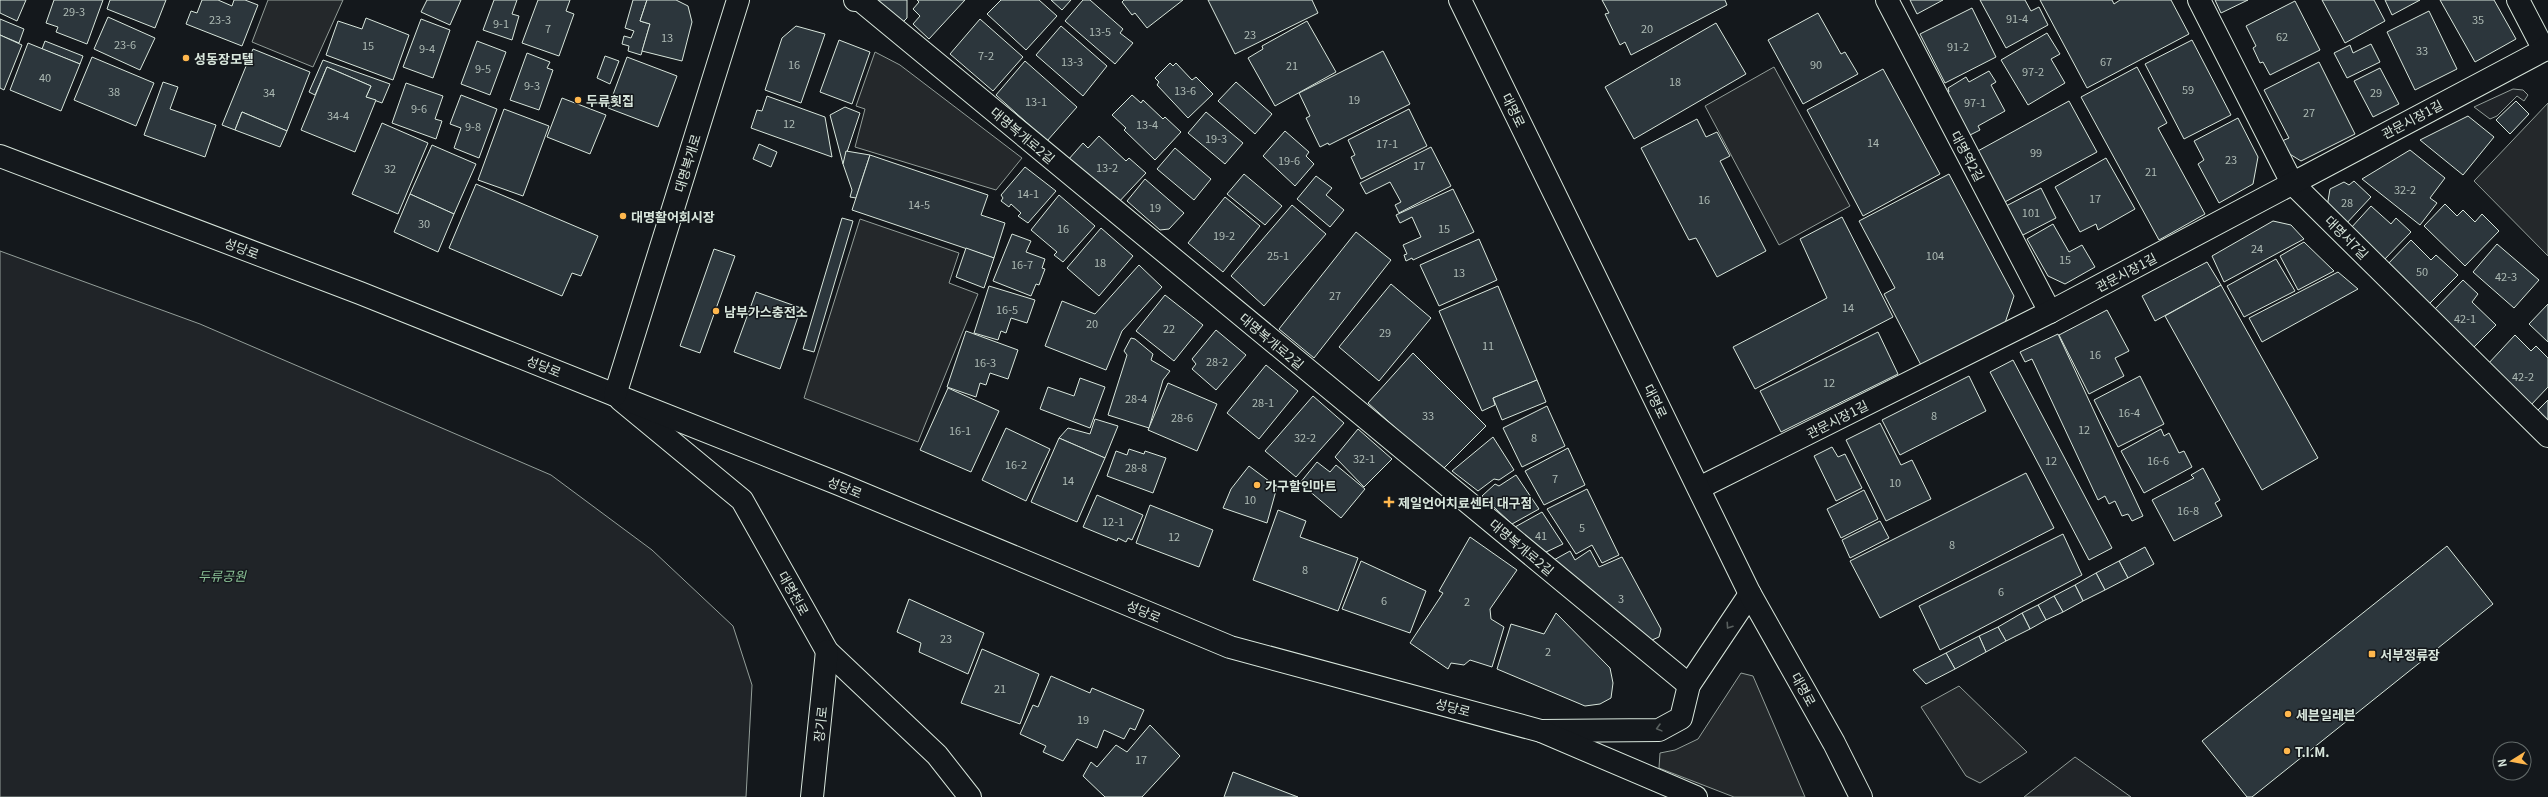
<svg xmlns="http://www.w3.org/2000/svg" width="2548" height="797" font-family="Georgia,'Noto Sans KR',serif">
<style>
.green{fill:#202428;stroke:#939e99}
.parking{fill:#24282b;stroke:#939e99}
.building{fill:#2c363c;stroke:#d8e6dc}
.lines{fill:none;stroke-linecap:round;stroke-linejoin:round}
.minor-casing{stroke:#d8e6dc;stroke-width:24}
.major-casing{stroke:#d8e6dc;stroke-width:24}
.minor{stroke:#14181c;stroke-width:22}
.major{stroke:#14181c;stroke-width:22}
.oneway{stroke:#59605f}
.poi-dot{fill:#ffb74d;stroke:#14181c;stroke-width:1.5}
.labels{text-anchor:middle;dominant-baseline:central;stroke-width:3;stroke-linejoin:round;paint-order:stroke}
.number-label{font-size:11px;fill:#adbab4}
.poi-label{font-size:13px;font-weight:bold;fill:#d8e6dc;stroke:#14181c;text-anchor:start}
.street-label{font-size:13px;fill:#d8e6dc;stroke:#14181c}
.park-label{font-size:13px;font-style:italic;fill:#8ac095;stroke:#14181c}
</style>
<rect width="100%" height="100%" fill="#14181c"/>
<!-- green -->
<g class="green">
<polygon points="2513,89 2523,90 2528,95 2524,101 2517,96 2497,116 2490,119 2474,107"/>
<polygon points="0,251 200,324 551,475 652,550 733,626 752,685 746,797 0,797"/>
<polygon points="2075,757 2131,797 2024,797"/>
</g>
<!-- parking -->
<g class="parking">
<polygon points="268,0 343,0 313,67 252,42"/>
<polygon points="875,52 900,65 1022,158 996,190 855,147 865,109 856,106"/>
<polygon points="1774,67 1850,206 1779,245 1705,106"/>
<polygon points="2548,103 2548,256 2474,181"/>
<polygon points="860,219 959,253 949,283 978,294 918,442 804,398"/>
<polygon points="1741,673 1753,676 1805,797 1734,797 1659,768 1660,753 1675,750 1698,739"/>
<polygon points="1959,686 2027,752 1980,783 1966,776 1921,707"/>
</g>
<!-- building -->
<g class="building">
<polygon points="0,0 26,0 17,21 0,13"/>
<polygon points="54,0 103,0 87,44 56,32 58,27 46,23"/>
<polygon points="110,0 166,0 155,28 107,9"/>
<polygon points="202,0 218,0 232,6 234,0 245,0 258,5 242,46 186,24 191,11 197,13"/>
<polygon points="427,0 461,0 450,25 421,12"/>
<polygon points="494,0 517,0 512,14 519,16 512,40 483,30"/>
<polygon points="538,0 570,0 566,11 574,14 559,56 522,43"/>
<polygon points="633,0 647,0 640,21 650,24 641,55 628,51 629,46 622,44 624,36 631,38 634,31 625,28"/>
<polygon points="647,0 676,0 688,6 692,22 682,61 642,51 650,24 640,21"/>
<polygon points="872,0 907,0 907,18 901,24"/>
<polygon points="917,0 965,0 929,39 913,24 920,16 913,9 919,2"/>
<polygon points="1001,0 1039,0 1057,16 1026,50 987,14"/>
<polygon points="1051,0 1071,0 1062,10"/>
<polygon points="1083,0 1090,0 1123,29 1120,33 1133,43 1115,64 1065,21"/>
<polygon points="1124,0 1183,0 1147,28 1135,13 1132,15 1122,2"/>
<polygon points="1208,0 1312,0 1318,13 1235,54"/>
<polygon points="1602,0 1725,0 1727,5 1631,55 1625,42 1620,45 1605,14 1609,13"/>
<polygon points="1910,0 1943,0 1917,14"/>
<polygon points="1980,0 2025,0 2031,11 2039,7 2048,25 2006,48"/>
<polygon points="2040,0 2112,0 2114,4 2120,0 2171,0 2189,34 2087,88"/>
<polygon points="2215,0 2248,0 2221,13"/>
<polygon points="2322,0 2374,0 2385,21 2345,43"/>
<polygon points="2385,0 2420,0 2392,15"/>
<polygon points="2440,0 2494,0 2516,39 2475,62"/>
<polygon points="2295,1 2320,50 2270,75 2263,62 2260,63 2253,48 2256,46 2246,26"/>
<polygon points="1972,8 1996,57 1945,83 1920,34"/>
<polygon points="2429,11 2457,69 2415,90 2387,32"/>
<polygon points="1818,13 1841,54 1845,52 1858,74 1803,104 1768,40"/>
<polygon points="108,17 155,38 140,70 94,49"/>
<polygon points="366,18 409,35 393,80 326,55 338,21 362,29"/>
<polygon points="0,19 24,29 19,43 0,35"/>
<polygon points="421,19 450,30 433,78 403,67"/>
<polygon points="980,19 1023,57 993,91 950,54"/>
<polygon points="1307,21 1336,72 1275,106 1248,58 1263,49 1262,46"/>
<polygon points="1716,23 1746,74 1634,139 1605,87"/>
<polygon points="796,26 825,34 801,103 765,90 782,38"/>
<polygon points="1061,26 1107,66 1083,96 1036,55"/>
<polygon points="2047,33 2060,54 2051,59 2065,83 2028,105 2001,60"/>
<polygon points="0,35 22,45 4,90 0,88"/>
<polygon points="839,40 870,52 852,104 820,92"/>
<polygon points="2192,40 2231,115 2184,139 2145,64"/>
<polygon points="45,41 83,56 80,64 42,49"/>
<polygon points="477,41 506,52 490,95 461,84"/>
<polygon points="28,43 80,64 61,111 10,90"/>
<polygon points="2371,44 2380,62 2347,78 2334,53 2350,45 2353,53"/>
<polygon points="253,49 310,72 287,131 242,112 235,130 222,125"/>
<polygon points="1383,51 1410,104 1329,145 1328,143 1320,147 1306,118 1310,116 1299,93"/>
<polygon points="527,53 550,62 547,68 553,70 539,110 510,100"/>
<polygon points="605,56 619,61 610,84 597,78"/>
<polygon points="92,57 154,83 136,126 74,100"/>
<polygon points="627,57 677,76 658,127 608,108"/>
<polygon points="323,60 390,84 382,103 366,97 371,86 327,67 315,95 309,92"/>
<polygon points="1025,61 1077,107 1047,141 996,95"/>
<polygon points="2319,62 2355,134 2301,161 2288,153 2282,141 2289,138 2264,90"/>
<polygon points="1170,63 1173,66 1176,63 1192,80 1196,77 1213,94 1188,118 1157,85 1159,82 1155,78"/>
<polygon points="327,67 371,86 366,97 376,100 355,152 301,130"/>
<polygon points="2137,67 2167,123 2158,128 2205,214 2159,240 2081,97"/>
<polygon points="2380,68 2399,104 2373,117 2354,81"/>
<polygon points="1883,69 1940,174 1863,216 1807,110"/>
<polygon points="1989,71 1996,82 1991,85 2005,111 1978,126 1980,130 1968,136 1945,94 1949,92 1948,88 1966,77 1969,82"/>
<polygon points="163,82 178,87 170,109 216,125 205,157 144,135"/>
<polygon points="1236,82 1272,114 1255,134 1218,101"/>
<polygon points="406,83 443,96 435,119 442,121 436,139 392,123"/>
<polygon points="461,95 497,109 479,158 454,148 461,128 450,124"/>
<polygon points="1132,95 1141,103 1143,100 1163,119 1165,117 1181,132 1155,160 1124,130 1126,128 1112,115"/>
<polygon points="767,96 825,117 832,157 751,128 757,110 762,111"/>
<polygon points="562,98 606,115 590,154 547,137"/>
<polygon points="2069,101 2097,152 2003,203 1976,152"/>
<polygon points="2516,101 2529,114 2510,134 2496,120"/>
<polygon points="845,107 860,113 843,164 830,115"/>
<polygon points="504,109 549,126 523,196 478,180"/>
<polygon points="1409,109 1427,146 1361,179 1351,157 1355,155 1348,140"/>
<polygon points="242,112 287,131 280,147 235,130"/>
<polygon points="1206,112 1243,143 1225,164 1188,133"/>
<polygon points="2468,116 2494,137 2463,175 2420,140"/>
<polygon points="2238,118 2258,157 2253,184 2219,203 2198,164 2204,160 2194,141"/>
<polygon points="1697,119 1706,137 1717,132 1730,156 1720,161 1766,251 1717,277 1696,238 1689,240 1641,148"/>
<polygon points="382,123 428,143 398,214 352,194"/>
<polygon points="1285,131 1309,152 1306,156 1314,164 1295,186 1263,156"/>
<polygon points="1099,136 1126,161 1129,158 1146,173 1116,205 1068,160 1083,143 1088,148"/>
<polygon points="759,144 777,152 771,167 753,159"/>
<polygon points="432,145 476,164 454,214 410,194"/>
<polygon points="1431,147 1451,186 1399,213 1395,205 1401,202 1390,182 1366,194 1360,183"/>
<polygon points="1175,148 1211,179 1194,200 1157,169"/>
<polygon points="2410,150 2445,178 2430,198 2437,203 2420,225 2362,179"/>
<polygon points="846,151 870,155 856,198 850,197 852,190 843,164"/>
<polygon points="870,155 988,195 981,215 1005,223 994,258 852,210"/>
<polygon points="2106,158 2135,209 2098,230 2096,224 2080,232 2055,187"/>
<polygon points="1025,167 1056,191 1028,223 1018,216 1021,213 1011,204 1009,207 1001,201 1003,198 1001,195"/>
<polygon points="1244,174 1282,206 1265,225 1227,194"/>
<polygon points="1949,174 2014,296 2005,323 1922,367 1884,294 1895,288 1859,221"/>
<polygon points="1316,176 1332,188 1326,195 1344,210 1330,227 1297,199"/>
<polygon points="1145,179 1184,213 1169,229 1160,230 1127,201"/>
<polygon points="2354,181 2371,197 2345,225 2327,207 2330,189 2344,182 2349,185"/>
<polygon points="476,184 598,236 581,276 572,273 562,296 449,248"/>
<polygon points="2041,188 2056,218 2021,236 2006,206"/>
<polygon points="1453,189 1474,232 1413,260 1412,258 1406,261 1404,255 1407,254 1403,245 1421,237 1412,217 1400,223 1396,215"/>
<polygon points="410,194 454,214 438,252 394,232"/>
<polygon points="1059,195 1095,226 1063,262 1054,255 1057,252 1031,230"/>
<polygon points="1225,197 1260,226 1223,272 1188,243"/>
<polygon points="2445,204 2457,216 2463,210 2475,222 2482,214 2499,231 2465,266 2424,226"/>
<polygon points="1292,205 1326,234 1264,306 1231,276"/>
<polygon points="2371,206 2391,224 2396,218 2411,232 2383,261 2350,229"/>
<polygon points="1842,217 1893,317 1755,389 1733,347 1827,298 1800,239"/>
<polygon points="842,218 853,221 814,352 803,349"/>
<polygon points="2273,221 2291,225 2304,239 2224,282 2212,256"/>
<polygon points="2053,224 2069,252 2082,245 2095,267 2065,284 2048,276 2027,239"/>
<polygon points="1101,228 1133,256 1099,296 1067,268"/>
<polygon points="1356,232 1391,260 1314,358 1279,329"/>
<polygon points="1012,234 1031,241 1026,252 1045,259 1042,268 1045,269 1039,285 1036,284 1031,296 993,281"/>
<polygon points="1479,239 1497,280 1439,306 1420,265"/>
<polygon points="2411,240 2431,260 2436,255 2458,275 2427,306 2386,266"/>
<polygon points="2304,242 2334,271 2298,290 2280,256"/>
<polygon points="2497,244 2539,280 2514,308 2473,272"/>
<polygon points="966,248 994,258 984,288 956,277"/>
<polygon points="714,249 735,256 700,353 680,346"/>
<polygon points="2276,259 2295,291 2244,317 2227,286"/>
<polygon points="2207,262 2221,285 2155,321 2142,296"/>
<polygon points="1139,265 1162,287 1122,331 1106,370 1045,346 1062,301 1095,314"/>
<polygon points="2338,272 2358,289 2262,342 2249,318"/>
<polygon points="2463,280 2478,294 2472,302 2496,325 2473,348 2434,310"/>
<polygon points="1391,284 1431,318 1379,381 1339,347"/>
<polygon points="2221,285 2318,458 2262,490 2165,316"/>
<polygon points="989,286 1035,300 1027,323 1011,318 1006,333 1001,331 998,340 974,333"/>
<polygon points="1498,286 1537,380 1493,398 1495,405 1482,411 1439,311"/>
<polygon points="756,292 801,308 780,369 734,352"/>
<polygon points="1165,295 1203,325 1174,361 1136,331"/>
<polygon points="2548,304 2548,342 2529,324"/>
<polygon points="2107,310 2129,351 2115,358 2124,376 2089,394 2059,335"/>
<polygon points="1216,330 1246,355 1216,390 1192,369 1196,364 1192,359"/>
<polygon points="966,331 1018,350 1008,379 990,373 986,385 980,383 976,397 947,387"/>
<polygon points="1878,332 1898,374 1781,432 1760,391"/>
<polygon points="2058,334 2143,516 2132,521 2128,514 2122,516 2115,501 2109,504 2105,496 2098,500 2032,359 2025,362 2020,352"/>
<polygon points="2515,335 2531,351 2536,346 2548,358 2548,387 2530,406 2487,365"/>
<polygon points="1131,338 1135,339 1153,354 1151,360 1170,371 1163,380 1149,428 1108,415 1127,355 1124,351"/>
<polygon points="1413,353 1486,426 1442,470 1368,403"/>
<polygon points="2013,360 2112,548 2089,560 1990,372"/>
<polygon points="1266,365 1298,391 1259,439 1227,413"/>
<polygon points="1969,376 1986,411 1900,455 1882,420"/>
<polygon points="2140,376 2164,424 2118,447 2094,400"/>
<polygon points="1080,378 1105,387 1090,428 1040,409 1048,387 1074,396"/>
<polygon points="1537,380 1546,402 1502,420 1493,398"/>
<polygon points="1168,383 1217,404 1197,451 1148,430"/>
<polygon points="948,388 999,411 971,472 920,450"/>
<polygon points="1313,396 1344,423 1296,477 1265,451"/>
<polygon points="2548,400 2548,422 2537,411"/>
<polygon points="1547,406 1565,446 1522,467 1503,428"/>
<polygon points="1095,419 1118,426 1105,458 1059,438 1068,428 1090,434"/>
<polygon points="1880,423 1901,465 1912,460 1931,499 1886,521 1846,440"/>
<polygon points="1006,428 1050,449 1026,501 982,480"/>
<polygon points="1358,429 1392,459 1364,487 1335,457"/>
<polygon points="2161,429 2164,436 2169,433 2179,453 2184,451 2192,467 2144,493 2121,451"/>
<polygon points="1493,437 1514,470 1499,480 1494,479 1478,491 1452,471"/>
<polygon points="1059,438 1105,458 1077,522 1031,502"/>
<polygon points="1832,447 1838,457 1845,454 1862,488 1836,501 1814,456"/>
<polygon points="1568,448 1585,485 1544,505 1525,471"/>
<polygon points="1129,449 1144,454 1145,451 1166,458 1153,493 1107,476 1116,451 1127,455"/>
<polygon points="1317,462 1330,472 1336,465 1365,489 1341,518 1300,483"/>
<polygon points="1249,466 1277,487 1267,523 1223,508 1231,489"/>
<polygon points="2203,468 2220,500 2215,503 2222,516 2174,541 2152,500 2194,478 2191,475"/>
<polygon points="2026,473 2054,528 1880,618 1850,561"/>
<polygon points="1516,475 1539,509 1512,524 1482,496 1495,484 1499,486"/>
<polygon points="1587,489 1619,555 1602,563 1592,545 1576,554 1547,509"/>
<polygon points="1864,490 1878,519 1841,538 1827,509"/>
<polygon points="1097,495 1143,515 1132,540 1128,538 1126,542 1118,538 1117,541 1083,527"/>
<polygon points="1150,505 1213,530 1199,567 1136,543"/>
<polygon points="1278,510 1306,521 1300,537 1358,558 1338,611 1253,580"/>
<polygon points="1542,512 1563,544 1544,553 1515,527"/>
<polygon points="1880,521 1889,538 1850,558 1842,540"/>
<polygon points="2063,534 2082,575 1940,650 1919,606"/>
<polygon points="1470,537 1517,570 1490,609 1491,619 1504,627 1492,667 1470,660 1464,665 1451,663 1448,669 1410,643 1443,593 1439,591"/>
<polygon points="2447,546 2493,604 2252,797 2247,797 2202,741"/>
<polygon points="2145,547 2154,564 2128,578 2119,561"/>
<polygon points="1590,550 1599,567 1622,557 1661,629 1659,637 1652,640 1644,637 1552,561 1570,551 1575,560"/>
<polygon points="1361,561 1426,591 1410,633 1342,609"/>
<polygon points="2119,561 2128,578 2105,590 2096,573"/>
<polygon points="2096,573 2105,590 2083,601 2075,585"/>
<polygon points="2075,585 2083,601 2063,612 2054,596"/>
<polygon points="2054,596 2063,612 2046,620 2038,605"/>
<polygon points="909,599 984,633 968,674 919,652 921,643 897,632"/>
<polygon points="2038,605 2046,620 2030,629 2022,613"/>
<polygon points="1556,613 1610,668 1613,683 1611,698 1600,704 1585,706 1497,669 1511,624 1544,634"/>
<polygon points="2022,613 2030,629 2006,641 1998,627"/>
<polygon points="1998,627 2006,641 1986,652 1979,636"/>
<polygon points="1979,636 1986,652 1955,669 1946,653"/>
<polygon points="982,649 1039,674 1020,724 961,703"/>
<polygon points="1946,653 1955,669 1926,684 1913,670"/>
<polygon points="1051,676 1090,693 1092,688 1144,710 1135,730 1130,728 1124,739 1104,730 1097,748 1077,739 1063,761 1043,752 1046,746 1020,734 1033,705 1038,707"/>
<polygon points="1150,725 1180,756 1142,797 1105,797 1083,776 1091,762 1097,767 1116,745 1127,752"/>
<polygon points="1233,772 1298,797 1224,797"/>
</g>
<g class="lines">
<!-- minor casing -->
<g class="minor-casing">
<g id="minor">
<polyline points="855,0 860,0 1689,685"/>
<polyline points="1887,0 2050,312"/>
<polyline points="2199,0 2292,183 2548,436"/>
<polyline points="2518,0 2544,50"/>
<polyline points="621,400 742,500 827,651 937,755 970,797"/>
<polyline points="1699,488 2050,312 2544,50 2548,46"/>
<polyline points="1541,731 1659,730 1681,718 1689,685 1750,594"/>
</g>
</g>
<!-- major casing -->
<g class="major-casing">
<g id="major">
<polyline points="1460,0 1750,594 1834,743 1861,797"/>
<polyline points="0,156 360,293 615,395 839,484 1230,647 1541,731 1696,797"/>
<polyline points="615,395 738,0"/>
<polyline points="812,797 827,651"/>
</g>
</g>
<!-- minor -->
<use href="#minor" class="minor"/>
<!-- major -->
<use href="#major" class="major"/>
</g>
<!-- one-way arrows -->
<defs><path id="oneway-chevron" d="M-2-3.5L2.5 0L-2 3.5" fill="none" stroke-width="1.6" stroke-linecap="round" stroke-linejoin="round"/></defs>
<g class="oneway">
<use href="#oneway-chevron" transform="translate(1729 626) rotate(124)"/>
<use href="#oneway-chevron" transform="translate(1659 728) rotate(165)"/>
</g>
<!-- markers -->
<g class="poi-dot">
<circle cx="186" cy="58" r="4"/>
<circle cx="578" cy="100" r="4"/>
<circle cx="623" cy="216" r="4"/>
<circle cx="716" cy="311" r="4"/>
<circle cx="1257" cy="485" r="4"/>
<path d="M1387 496h4v4h4v4h-4v4h-4v-4h-4v-4h4z"/>
<rect x="2368" y="650" width="8" height="8" rx="2"/>
<circle cx="2288" cy="714" r="4"/>
<circle cx="2287" cy="751" r="4"/>
</g>
<g class="labels">
<!-- number labels -->
<g class="number-label">
<text x="74" y="11">29-3</text>
<text x="2017" y="18">91-4</text>
<text x="220" y="19">23-3</text>
<text x="2478" y="19">35</text>
<text x="501" y="23">9-1</text>
<text x="548" y="28">7</text>
<text x="1647" y="28">20</text>
<text x="1100" y="31">13-5</text>
<text x="1250" y="34">23</text>
<text x="2282" y="36">62</text>
<text x="667" y="37">13</text>
<text x="125" y="44">23-6</text>
<text x="368" y="45">15</text>
<text x="1958" y="46">91-2</text>
<text x="427" y="48">9-4</text>
<text x="2422" y="50">33</text>
<text x="986" y="55">7-2</text>
<text x="1072" y="61">13-3</text>
<text x="2106" y="61">67</text>
<text x="794" y="64">16</text>
<text x="1816" y="64">90</text>
<text x="1292" y="65">21</text>
<text x="483" y="68">9-5</text>
<text x="2033" y="71">97-2</text>
<text x="45" y="77">40</text>
<text x="1675" y="81">18</text>
<text x="532" y="85">9-3</text>
<text x="2188" y="89">59</text>
<text x="1185" y="90">13-6</text>
<text x="114" y="91">38</text>
<text x="269" y="92">34</text>
<text x="2376" y="92">29</text>
<text x="1354" y="99">19</text>
<text x="1036" y="101">13-1</text>
<text x="1975" y="102">97-1</text>
<text x="419" y="108">9-6</text>
<text x="2309" y="112">27</text>
<text x="338" y="115">34-4</text>
<text x="789" y="123">12</text>
<text x="1147" y="124">13-4</text>
<text x="473" y="126">9-8</text>
<text x="1216" y="138">19-3</text>
<text x="1873" y="142">14</text>
<text x="1387" y="143">17-1</text>
<text x="2036" y="152">99</text>
<text x="2231" y="159">23</text>
<text x="1289" y="160">19-6</text>
<text x="1419" y="165">17</text>
<text x="1107" y="167">13-2</text>
<text x="390" y="168">32</text>
<text x="2151" y="171">21</text>
<text x="2405" y="189">32-2</text>
<text x="1028" y="193">14-1</text>
<text x="2095" y="198">17</text>
<text x="1704" y="199">16</text>
<text x="2347" y="202">28</text>
<text x="919" y="204">14-5</text>
<text x="1155" y="207">19</text>
<text x="2031" y="212">101</text>
<text x="424" y="223">30</text>
<text x="1063" y="228">16</text>
<text x="1444" y="228">15</text>
<text x="1224" y="235">19-2</text>
<text x="2257" y="248">24</text>
<text x="1278" y="255">25-1</text>
<text x="1935" y="255">104</text>
<text x="2065" y="259">15</text>
<text x="1100" y="262">18</text>
<text x="1022" y="264">16-7</text>
<text x="2422" y="271">50</text>
<text x="1459" y="272">13</text>
<text x="2506" y="276">42-3</text>
<text x="1335" y="295">27</text>
<text x="1848" y="307">14</text>
<text x="1007" y="309">16-5</text>
<text x="2465" y="318">42-1</text>
<text x="1092" y="323">20</text>
<text x="1169" y="328">22</text>
<text x="1385" y="332">29</text>
<text x="1488" y="345">11</text>
<text x="2095" y="354">16</text>
<text x="1217" y="361">28-2</text>
<text x="985" y="362">16-3</text>
<text x="2523" y="376">42-2</text>
<text x="1829" y="382">12</text>
<text x="1136" y="398">28-4</text>
<text x="1263" y="402">28-1</text>
<text x="2129" y="412">16-4</text>
<text x="1428" y="415">33</text>
<text x="1934" y="415">8</text>
<text x="1182" y="417">28-6</text>
<text x="2084" y="429">12</text>
<text x="960" y="430">16-1</text>
<text x="1305" y="437">32-2</text>
<text x="1534" y="437">8</text>
<text x="1364" y="458">32-1</text>
<text x="2051" y="460">12</text>
<text x="2158" y="460">16-6</text>
<text x="1016" y="464">16-2</text>
<text x="1136" y="467">28-8</text>
<text x="1555" y="478">7</text>
<text x="1068" y="480">14</text>
<text x="1895" y="482">10</text>
<text x="1250" y="499">10</text>
<text x="2188" y="510">16-8</text>
<text x="1113" y="521">12-1</text>
<text x="1582" y="527">5</text>
<text x="1541" y="535">41</text>
<text x="1174" y="536">12</text>
<text x="1952" y="544">8</text>
<text x="1305" y="569">8</text>
<text x="2001" y="591">6</text>
<text x="1621" y="598">3</text>
<text x="1384" y="600">6</text>
<text x="1467" y="601">2</text>
<text x="946" y="638">23</text>
<text x="1548" y="651">2</text>
<text x="1000" y="688">21</text>
<text x="1083" y="719">19</text>
<text x="1141" y="759">17</text>
</g>
<!-- poi labels -->
<g class="poi-label">
<text x="194" y="58">성동장모텔</text>
<text x="586" y="100">두류횟집</text>
<text x="631" y="216">대명활어회시장</text>
<text x="724" y="311">남부가스충전소</text>
<text x="1265" y="485">가구할인마트</text>
<text x="1398" y="502">제일언어치료센터 대구점</text>
<text x="2380" y="654">서부정류장</text>
<text x="2296" y="714">세븐일레븐</text>
<text x="2295" y="751">T.I.M.</text>
</g>
<!-- street labels -->
<g class="street-label">
<text transform="translate(1514 110) rotate(64)">대명로</text>
<text transform="translate(2412 119) rotate(-28)">관문시장1길</text>
<text transform="translate(1023 135) rotate(40)">대명복개로2길</text>
<text transform="translate(1968 156) rotate(62)">대명역2길</text>
<text transform="translate(687 163) rotate(-73)">대명복개로</text>
<text transform="translate(2347 237) rotate(45)">대명서7길</text>
<text transform="translate(242 248) rotate(21)">성당로</text>
<text transform="translate(2126 272) rotate(-28)">관문시장1길</text>
<text transform="translate(1272 341) rotate(40)">대명복개로2길</text>
<text transform="translate(544 366) rotate(22)">성당로</text>
<text transform="translate(1656 401) rotate(64)">대명로</text>
<text transform="translate(1837 419) rotate(-27)">관문시장1길</text>
<text transform="translate(845 487) rotate(22)">성당로</text>
<text transform="translate(1522 547) rotate(40)">대명복개로2길</text>
<text transform="translate(794 593) rotate(61)">대명천로</text>
<text transform="translate(1144 611) rotate(23)">성당로</text>
<text transform="translate(1804 689) rotate(61)">대명로</text>
<text transform="translate(1453 707) rotate(15)">성당로</text>
<text transform="translate(820 724) rotate(-84)">장기로</text>
</g>
<!-- park labels -->
<g class="park-label">
<text x="222" y="575">두류공원</text>
</g>
</g>
<!-- north arrow -->
<g transform="translate(2512 761) rotate(259)"><circle r="19" fill="#14181c" stroke="#626a69"/>
<path d="M0-3L7 15L0 10L-7 15Z" fill="#ffb74d"/>
<text y="-6" font-size="11" font-weight="bold" text-anchor="middle" fill="#d8e6dc">N</text>
</g>
</svg>
